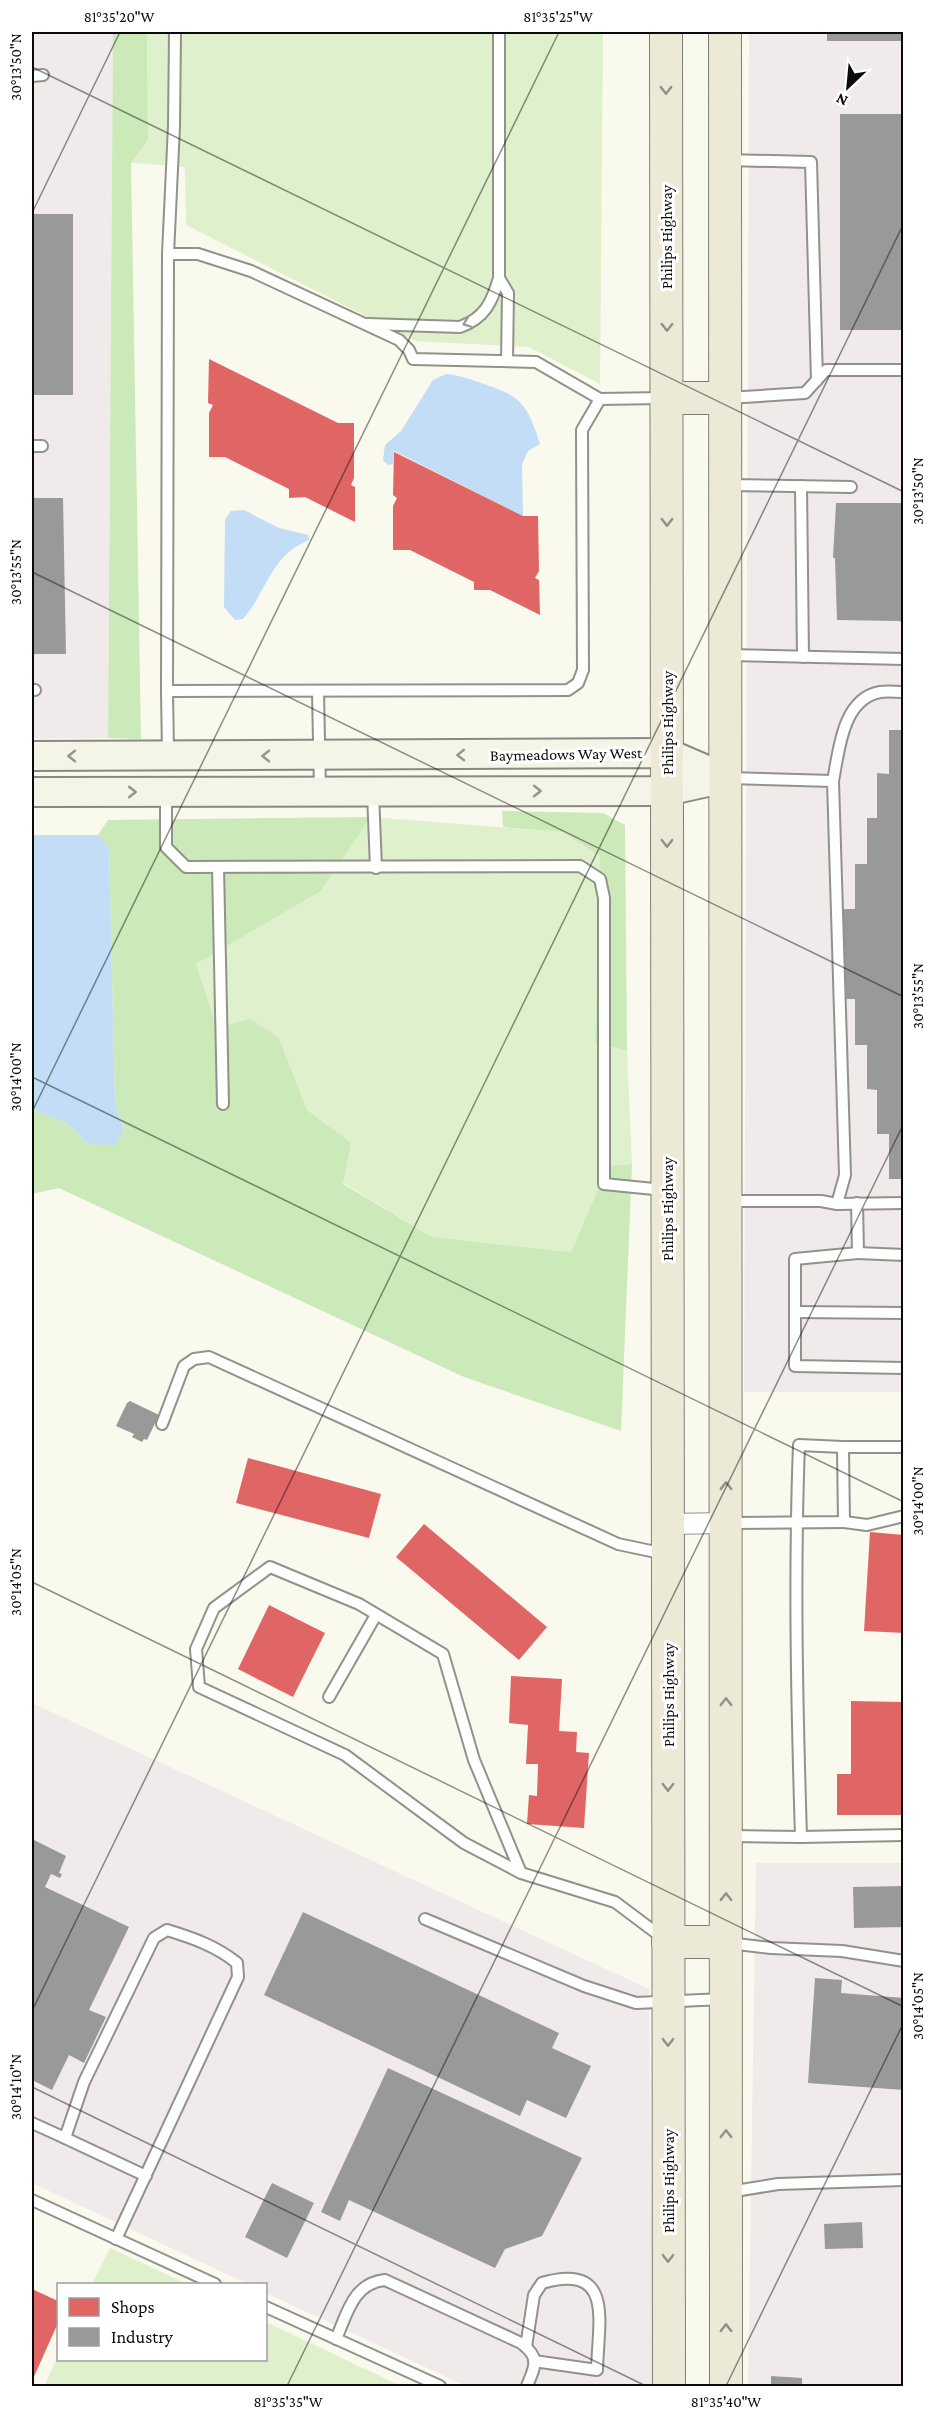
<svg xmlns="http://www.w3.org/2000/svg" width="935" height="2418" font-family="'Crimson Pro',serif">
<style>
.industrial{fill:#f1eaeb}
.green{fill:#def1cc}
.forest{fill:#cce9b9}
.water{fill:#c2ddf5}
.shops{fill:#e06666}
.industry{fill:#999}
.lines{fill:none;stroke-linecap:round;stroke-linejoin:round}
.lane-casing{stroke:#92928c;stroke-width:14}
.street-casing{stroke:#92928c;stroke-width:22}
.secondary-casing{stroke:#898883;stroke-width:32}
.primary-casing{stroke:#7f7f7a;stroke-width:34}
.lane{stroke:#fefefc;stroke-width:10}
.street{stroke:#fefefc;stroke-width:20}
.secondary{stroke:#f4f4e7;stroke-width:28}
.primary{stroke:#ecead6;stroke-width:32}
.oneway{stroke:#929084}
.oneway2{stroke:#9c9c9b}
.oneway3{stroke:#96968f}
.ticks{fill:none;stroke:#0a0a0a;stroke-width:1.5;stroke-opacity:0.45}
.labels{text-anchor:middle;dominant-baseline:central;stroke-width:6;stroke-linejoin:round;paint-order:stroke}
.street-label{font-size:16px;fill:#0a0a0a;stroke:#fff}
.neatline{fill:none;stroke:#0a0a0a;stroke-width:2}
.ticks-label{font-size:15px;text-anchor:middle;fill:#0a0a0a}
</style>
<rect width="100%" height="100%" fill="#faf9ed"/>
<!-- industrial -->
<g class="industrial">
<polygon points="32,32 113,32 108,738 32,739"/>
<polygon points="749,32 903,32 903,1392 744,1392"/>
<polygon points="32,1703 649,1989 654,2386 466,2386 266,2293 266,2284 248,2284 32,2183"/>
<polygon points="756,1863 903,1863 903,2386 748,2386"/>
</g>
<!-- green -->
<g class="green">
<polygon points="147,32 603,32 600,384 529,347 415,341 186,225 185,167 131,163 148,140"/>
<polygon points="371,817 562,832 600,856 595,1044 627,1050 632,1164 608,1166 571,1252 432,1237 343,1183 350,1143 307,1110 279,1038 217,1028 196,964 321,891"/>
<polygon points="110,2248 187,2284 92,2284"/>
<polygon points="266,2322 401,2386 44,2386 58,2356 58,2360 266,2360"/>
</g>
<!-- forest -->
<g class="forest">
<polygon points="113,32 147,32 148,140 131,163 141,739 108,738"/>
<polygon points="502,811 603,813 625,825 627,1050 595,1044 600,856 562,832 503,827"/>
<polygon points="371,817 321,891 196,964 217,1028 250,1019 279,1038 307,1110 351,1143 343,1184 432,1237 571,1252 608,1166 632,1164 621,1431 464,1377 59,1188 32,1194 32,1109 67,1123 88,1144 124,1130 115,1105 109,848 98,835 108,820"/>
</g>
<!-- water -->
<g class="water">
<path d="M446 374C458 375 467 378 478 382 520 396 526 400 540 444L528 451 522 464 523 516 394 451 393 464 388 465 383 460 385 445 401 431 433 380Z"/>
<path d="M244 510 279 528 308 535 309 540C270 556 268 590 243 619L235 620 224 607 225 519 231 511Z"/>
<polygon points="32,835 98,835 109,848 115,1105 124,1130 115,1145 88,1144 67,1123 32,1109"/>
</g>
<!-- shops -->
<g class="shops">
<polygon points="209,359 338,423 354,423 354,478 351,485 355,487 355,522 305,497 289,498 289,489 225,457 209,457 209,413 213,405 208,403"/>
<polygon points="394,452 523,516 538,516 539,571 535,578 539,580 540,615 490,590 474,590 474,582 410,550 393,550 393,506 397,498 393,495"/>
<polygon points="248,1458 381,1494 369,1538 236,1503"/>
<polygon points="424,1524 547,1627 519,1660 396,1557"/>
<polygon points="870,1532 904,1535 904,1633 864,1631"/>
<polygon points="269,1605 325,1633 293,1697 238,1669"/>
<polygon points="511,1676 562,1679 559,1731 577,1732 576,1752 589,1753 584,1828 527,1824 529,1795 537,1796 538,1764 526,1764 528,1725 509,1723"/>
<polygon points="851,1701 904,1702 904,1815 837,1815 837,1774 851,1774"/>
<polygon points="32,2289 58,2301 58,2323 32,2381"/>
</g>
<!-- industry -->
<g class="industry">
<rect x="827" y="32" width="77" height="9"/>
<rect x="840" y="114" width="64" height="216"/>
<rect x="32" y="214" width="41" height="181"/>
<polygon points="32,498 63,498 66,654 32,654"/>
<polygon points="836,503 904,503 904,623 899,621 837,620 835,558 833,558"/>
<polygon points="889,730 904,730 904,1179 889,1179 889,1134 877,1134 877,1090 867,1089 867,1045 855,1045 855,999 844,999 844,909 855,909 855,864 867,864 867,818 877,818 877,773 889,774"/>
<polygon points="130,1401 159,1415 147,1440 144,1439 142,1442 132,1437 134,1434 116,1426 127,1403"/>
<polygon points="32,1839 66,1856 59,1873 62,1874 60,1878 51,1874 45,1887 129,1927 89,2010 106,2017 84,2063 69,2055 52,2090 32,2080"/>
<polygon points="904,1886 904,1927 854,1928 853,1887"/>
<polygon points="303,1912 559,2033 552,2048 591,2066 566,2118 527,2100 520,2116 264,1995"/>
<polygon points="815,1978 842,1980 841,1993 904,1998 901,2040 904,2040 904,2090 808,2083"/>
<polygon points="388,2068 582,2158 542,2236 505,2249 495,2268 349,2200 340,2221 321,2212"/>
<polygon points="272,2183 314,2203 287,2258 245,2237"/>
<polygon points="862,2222 863,2248 825,2249 824,2224"/>
<polygon points="771,2376 802,2378 802,2386 771,2386"/>
</g>
<g class="lines">
<!-- lane casing -->
<g class="lane-casing">
<g id="lane">
<polyline points="175,32 174,126 168,254 167,691 568,690 578,683 583,670 582,430 600,399"/>
<polyline points="32,76 43,75"/>
<polyline points="727,160 811,162 817,380"/>
<polyline points="168,254 198,254 251,271 399,340 409,350 413,359 536,362 600,399 663,398"/>
<polyline points="499,278 508,293 507,361"/>
<path d="M368 324 460 327C485 318 492 302 499 278V32"/>
<polyline points="728,398 805,393 826,370 904,370"/>
<polyline points="32,446 42,446"/>
<polyline points="728,485 851,487"/>
<polyline points="801,486 803,657"/>
<polyline points="728,655 904,659"/>
<polyline points="32,690 35,690"/>
<polyline points="167,691 168,753"/>
<polyline points="318,691 320,791"/>
<path d="M833 781C839 751 842 699 880 692 887 691 896 692 904 692"/>
<polyline points="166,792 166,847 186,867 580,866 600,879 604,898 604,1184 664,1190"/>
<polyline points="373,793 376,868"/>
<polyline points="218,867 223,1104"/>
<polyline points="727,1201 821,1201 837,1204 845,1175 833,781 728,778"/>
<polyline points="857,1203 858,1253 795,1259 795,1366 904,1368"/>
<polyline points="837,1204 904,1203"/>
<polyline points="858,1253 904,1255"/>
<polyline points="795,1312 904,1313"/>
<polyline points="162,1424 184,1366 194,1359 209,1357 618,1544 665,1554"/>
<polyline points="844,1522 867,1525 904,1516"/>
<polyline points="729,1523 844,1522 843,1447 904,1447"/>
<polyline points="329,1697 376,1615"/>
<path d="M730 1836 801 1837C797 1706 794 1576 799 1445L843 1447"/>
<polyline points="801,1837 904,1835"/>
<polyline points="521,1873 464,1843 345,1755 199,1687 196,1649 214,1608 270,1567 359,1604 443,1654 474,1760 521,1873 615,1902 663,1938"/>
<polyline points="425,1919 584,1986 636,2003 723,1999"/>
<polyline points="728,1943 771,1948 842,1951 904,1961"/>
<path d="M32 2123 65 2138 84 2082 154 1938 167 1930C193 1938 216 1946 237 1963L238 1977 116 2239"/>
<polyline points="65,2138 146,2176"/>
<polyline points="729,2192 778,2184 904,2180"/>
<polyline points="32,2200 215,2284"/>
<polyline points="266,2307 440,2386"/>
<path d="M336 2339C347 2314 353 2283 385 2280L521 2343C541 2358 535 2366 527 2386"/>
<path d="M526 2347 534 2295 542 2283C615 2262 598 2322 597 2370L534 2361"/>
</g>
</g>
<!-- street casing -->
<g class="street-casing">
<polyline id="street" points="668,1524 726,1523"/>
</g>
<!-- secondary casing -->
<g class="secondary-casing">
<g id="secondary">
<polyline points="32,756 667,753 725,778"/>
<polyline points="32,792 667,791 725,778"/>
</g>
</g>
<!-- primary casing -->
<g class="primary-casing">
<g id="primary">
<polyline points="666,32 669,2386"/>
<polyline points="725,32 726,2386"/>
<polyline points="667,398 725,398"/>
<polyline points="668,1942 726,1942"/>
</g>
</g>
<!-- lane -->
<use href="#lane" class="lane"/>
<!-- street -->
<use href="#street" class="street"/>
<!-- secondary -->
<use href="#secondary" class="secondary"/>
<!-- primary -->
<use href="#primary" class="primary"/>
</g>
<!-- one-way arrows -->
<defs><path id="oneway-chevron" d="M-2-3.5L2.5 0L-2 3.5" fill="none" stroke-width="1.6" stroke-linecap="round" stroke-linejoin="round" transform="scale(1.5)"/></defs>
<g class="oneway">
<use href="#oneway-chevron" transform="translate(666 90) rotate(90)"/>
<use href="#oneway-chevron" transform="translate(667 327) rotate(90)"/>
<use href="#oneway-chevron" transform="translate(667 522) rotate(90)"/>
<use href="#oneway-chevron" transform="translate(667 843) rotate(90)"/>
<use href="#oneway-chevron" transform="translate(726 1486) rotate(-90)"/>
<use href="#oneway-chevron" transform="translate(726 1702) rotate(-90)"/>
<use href="#oneway-chevron" transform="translate(668 1787) rotate(90)"/>
<use href="#oneway-chevron" transform="translate(726 1897) rotate(-90)"/>
<use href="#oneway-chevron" transform="translate(668 2042) rotate(90)"/>
<use href="#oneway-chevron" transform="translate(726 2134) rotate(-90)"/>
<use href="#oneway-chevron" transform="translate(668 2258) rotate(90)"/>
<use href="#oneway-chevron" transform="translate(726 2328) rotate(-90)"/>
</g>
<use class="oneway2" href="#oneway-chevron" transform="translate(467 323) rotate(159)"/>
<g class="oneway3">
<use href="#oneway-chevron" transform="translate(461 755) rotate(179)"/>
<use href="#oneway-chevron" transform="translate(72 756) rotate(180)"/>
<use href="#oneway-chevron" transform="translate(266 756) rotate(-180)"/>
<use href="#oneway-chevron" transform="translate(537 791)"/>
<use href="#oneway-chevron" transform="translate(132 792)"/>
</g>
<!-- ticks -->
<path class="ticks" d="M32 67 904 492M32 213 120 32M32 572 904 997M32 1077 904 1502M32 1112 559 32M32 1582 904 2007M32 2011 904 223M32 2087 646 2386M287 2386 904 1123M726 2386 904 2022"/>
<g class="labels">
<!-- street labels -->
<g class="street-label">
<text transform="translate(666 237) rotate(-90)">Philips Highway</text>
<text transform="translate(667 723) rotate(-90)">Philips Highway</text>
<text transform="translate(566 754) rotate(-1)">Baymeadows Way West</text>
<text transform="translate(667 1209) rotate(-90)">Philips Highway</text>
<text transform="translate(668 1695) rotate(-90)">Philips Highway</text>
<text transform="translate(668 2181) rotate(-90)">Philips Highway</text>
</g>
</g>
<!-- border -->
<rect width="935" height="2418" fill="none" stroke="#ffffff" stroke-width="66"/>
<!-- legend -->
<rect x="57" y="2283" width="210" height="78" fill="#ffffff" stroke="#9d9d9d" stroke-width="1.5"/>
<rect x="69" y="2298" width="30" height="18" fill="#e06666" stroke="#9d9d9d" stroke-width="1.5"/>
<text x="111" y="2313" font-size="18" fill="#0a0a0a">Shops</text>
<rect x="69" y="2328" width="30" height="18" fill="#999999" stroke="#9d9d9d" stroke-width="1.5"/>
<text x="111" y="2343" font-size="18" fill="#0a0a0a">Industry</text>
<!-- north arrow -->
<g transform="translate(848 87) rotate(206)" stroke="#ffffff" stroke-width="4.5" paint-order="stroke">
<path d="M0-4.5L10 22L0 15L-10 22Z" fill="#0a0a0a"/>
<text y="-9" font-size="16" font-weight="bold" text-anchor="middle" fill="#0a0a0a">N</text>
</g>
<rect x="33" y="33" width="869" height="2352" class="neatline"/>
<g class="ticks-label">
<text x="119" y="22">81°35'20"W</text>
<text x="558" y="22">81°35'25"W</text>
<text transform="translate(16 67) rotate(-90)" y="5">30°13'50"N</text>
<text transform="translate(918 491) rotate(-90)" y="5">30°13'50"N</text>
<text transform="translate(16 572) rotate(-90)" y="5">30°13'55"N</text>
<text transform="translate(918 996) rotate(-90)" y="5">30°13'55"N</text>
<text transform="translate(16 1077) rotate(-90)" y="5">30°14'00"N</text>
<text transform="translate(918 1501) rotate(-90)" y="5">30°14'00"N</text>
<text transform="translate(16 1582) rotate(-90)" y="5">30°14'05"N</text>
<text transform="translate(918 2006) rotate(-90)" y="5">30°14'05"N</text>
<text transform="translate(16 2087) rotate(-90)" y="5">30°14'10"N</text>
<text x="288" y="2407">81°35'35"W</text>
<text x="726" y="2407">81°35'40"W</text>
</g>
</svg>
